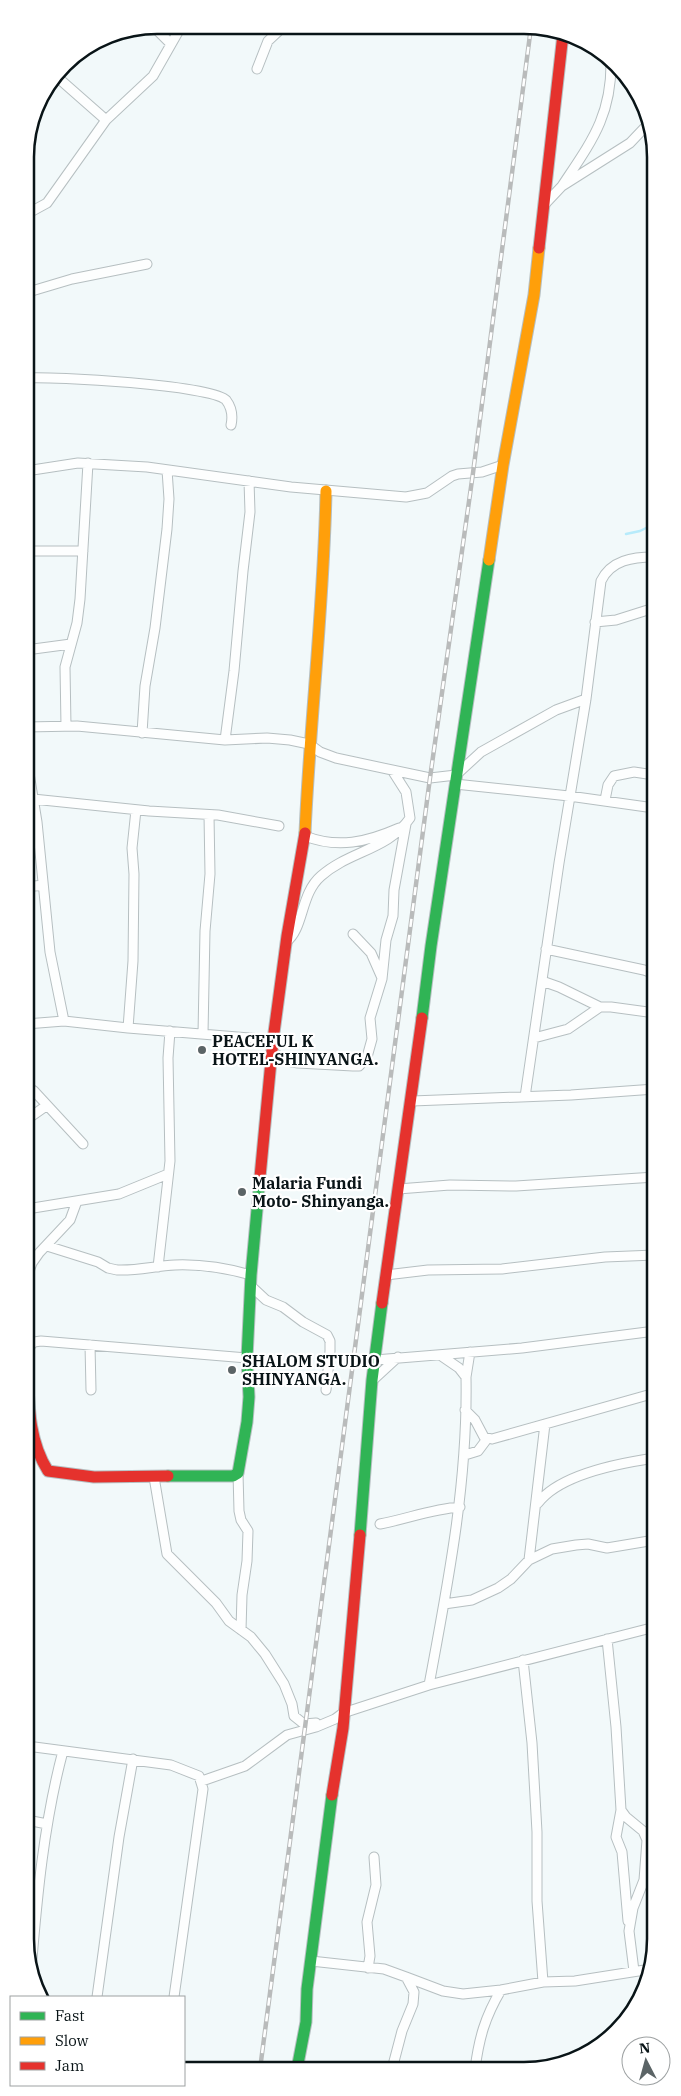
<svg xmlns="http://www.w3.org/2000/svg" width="681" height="2096" viewBox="0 0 681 2096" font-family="'IBM Plex Serif',serif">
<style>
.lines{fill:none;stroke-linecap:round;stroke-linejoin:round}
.stream{stroke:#b7ebfb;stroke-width:2.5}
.street-casing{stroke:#b6bfc1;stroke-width:11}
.fast-casing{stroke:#b6bfc1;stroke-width:13}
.slow-casing{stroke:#b6bfc1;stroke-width:13}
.jam-casing{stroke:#b6bfc1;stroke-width:13}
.street{stroke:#fdfefe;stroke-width:9}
.fast{stroke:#30b455;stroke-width:11}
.slow{stroke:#ff9f0a;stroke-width:11}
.jam{stroke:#e5322d;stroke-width:11}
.rail-casing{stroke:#b9bbbb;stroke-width:4.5}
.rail{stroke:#fff;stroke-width:2.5;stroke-dasharray:8;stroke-linecap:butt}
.poi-dot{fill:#5b6466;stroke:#fff;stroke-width:2}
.labels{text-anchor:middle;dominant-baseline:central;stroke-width:4.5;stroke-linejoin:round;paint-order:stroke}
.poi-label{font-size:16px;font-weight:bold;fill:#091417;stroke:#fff;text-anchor:start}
.rim{fill:none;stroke:#091417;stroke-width:2.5}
</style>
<rect width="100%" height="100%" fill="#f2f9fa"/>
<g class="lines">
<path class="stream" d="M626,534L640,531L654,524"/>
<defs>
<path id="street" d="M153,26L171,44
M257,69L268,41L284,26
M56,76L106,120
M562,186C591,142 612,116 611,60
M545,204L562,186L630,143L649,123
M25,215L47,203L106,120L153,76L182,25
M25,293L72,279L147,264
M26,378C52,376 212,385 226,400C232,408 233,416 231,425
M26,471L78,463L147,467L291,487L406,497L427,493L452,476L458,474L482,472L503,465
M26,551H83
M595,622L616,620L654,608
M26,650L71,644
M66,726L65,667L77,623L80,599L88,463
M26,727L77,726L225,740L267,738L290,740L309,744L320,752L336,758L430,778L456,775L481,752L556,710L586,699
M142,733L145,686L155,628L167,529L169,499L167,470
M225,740L234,671L243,571L250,512L249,481
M26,755L37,822L50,952L64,1021
M455,784L569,796L654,808
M33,799L149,811L218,815L279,826
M605,800L608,785L614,776L634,772L654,775
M305,836C338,849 367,842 399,828
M26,887L43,885
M353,934L371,953L382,978
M286,942C304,929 300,894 321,876C349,851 388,850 410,818L406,792L392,770
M546,949L644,970L655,974
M542,981L559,987L600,1007
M26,1024L64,1021L128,1028L273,1040
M128,1028L133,961L134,874L132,848L136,810
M203,1034L205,931L210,874L209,815
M534,1038L568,1029L600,1007H611L655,1013
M272,1052L287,1061L298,1063L353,1066H359L367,1057L372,1039L370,1018L382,979L386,940L393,916L394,890L406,824
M26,1086L34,1091L83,1144
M525,1097L559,863L586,699L601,581C611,560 633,557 654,557
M412,1101L571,1095L655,1089
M26,1120L46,1106
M398,1189L450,1185L516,1186L655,1177
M27,1209L119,1194L168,1174
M47,1246L98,1262L108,1268L117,1270C137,1271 155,1266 175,1265C201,1264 226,1268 251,1275
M158,1267L170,1161L168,1058L170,1031
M386,1275L428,1270L502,1269L605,1257L655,1255
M251,1286L266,1300L283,1307L303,1322L327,1335L330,1341V1351L326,1390
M27,1301L28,1274L32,1263L39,1253L70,1220L77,1201
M90,1345L91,1390
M27,1349L34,1342L41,1341L247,1358
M375,1360L522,1348L655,1331
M466,1377L470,1352
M373,1380L398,1357
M465,1410L475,1420L484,1437L492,1439L655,1393
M465,1455L478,1451L487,1439
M238,1473L239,1511L241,1520L248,1531L247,1561L242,1595L241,1630
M154,1477L167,1554L216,1603L229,1621L251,1637L265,1654L284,1684L292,1704L294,1716L304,1724L316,1723
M538,1503C560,1474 620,1463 655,1458
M380,1524C407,1519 432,1509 460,1507
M529,1560L545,1424
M444,1604L472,1600L498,1588L511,1579L529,1560L552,1549L576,1545L588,1544L607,1548L655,1540
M607,1639L616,1727L621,1810L626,1817L643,1831L647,1840L644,1880L633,1908L629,1931L634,1971
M523,1660L532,1743L537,1832V1901L543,1982
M429,1685C448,1583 468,1482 466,1377L459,1368L440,1355
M27,1746L171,1765L199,1776L203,1789L174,1997
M202,1781L245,1766L287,1735L316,1727L335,1719L343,1713L429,1685L655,1627
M621,1810L616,1837L622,1852L628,1921
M27,1820L47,1824
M645,1867L656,1869
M311,1961L384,1969L406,1977L414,1992L413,2004L402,2031L392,2069
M368,1968L370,1956L367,1922L376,1885L374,1857
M31,1971C37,1897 44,1822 63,1751
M406,1977L443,1991L463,1994L501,1990L543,1982L575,1981L651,1969
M97,1997L119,1837L133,1759
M475,2069C479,2038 485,2017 501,1990"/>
<path id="fast" d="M422,1018L431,946L489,560
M168,1476H233L238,1473L247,1422L249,1397L247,1358L251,1275L260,1177
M360,1535L372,1380L382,1303
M297,2069L306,2022L307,1989L332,1795"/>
<path id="slow" d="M489,560L503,465L534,295L539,248
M305,833C310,719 324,605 326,491"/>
<path id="jam" d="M539,248L563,34
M260,1177L273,1040L287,936L305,833
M382,1303L422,1018
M27,1362C29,1399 27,1438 48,1471L94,1477L168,1476
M332,1795L343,1728L360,1535"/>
</defs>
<use href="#street" class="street-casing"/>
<use href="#fast" class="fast-casing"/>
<use href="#slow" class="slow-casing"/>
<use href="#jam" class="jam-casing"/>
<use href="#street" class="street"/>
<use href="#fast" class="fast"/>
<use href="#slow" class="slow"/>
<use href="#jam" class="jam"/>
<defs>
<path id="rail" d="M260,2069L430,778L473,473L531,27"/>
</defs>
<use href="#rail" class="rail-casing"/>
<use href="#rail" class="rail"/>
</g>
<g class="poi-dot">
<circle cx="202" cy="1050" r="5"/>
<circle cx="242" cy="1192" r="5"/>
<circle cx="232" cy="1370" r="5"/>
</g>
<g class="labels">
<g class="poi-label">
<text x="212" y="1041">PEACEFUL K<tspan x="212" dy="18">HOTEL-SHINYANGA.</tspan></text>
<text x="252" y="1183">Malaria Fundi<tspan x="252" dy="18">Moto- Shinyanga.</tspan></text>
<text x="242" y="1361">SHALOM STUDIO<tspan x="242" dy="18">SHINYANGA.</tspan></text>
</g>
</g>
<path d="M0 0H681V2096H0ZM157 34H524A123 123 0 0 1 647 157V1939A123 123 0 0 1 524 2062H157A123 123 0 0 1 34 1939V157A123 123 0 0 1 157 34Z" fill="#fff" fill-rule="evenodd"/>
<path class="rim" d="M157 34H524A123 123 0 0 1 647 157V1939A123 123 0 0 1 524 2062H157A123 123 0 0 1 34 1939V157A123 123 0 0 1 157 34Z"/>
<rect x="10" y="1996" width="175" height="90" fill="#ffffff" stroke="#9da1a2"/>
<rect x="20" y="2012" width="25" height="8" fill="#30b455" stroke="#9da1a2"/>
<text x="55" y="2021" font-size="15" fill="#091417">Fast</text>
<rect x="20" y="2037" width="25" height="8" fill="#ff9f0a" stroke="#9da1a2"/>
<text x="55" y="2046" font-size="15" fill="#091417">Slow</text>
<rect x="20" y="2062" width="25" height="8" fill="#e5322d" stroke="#9da1a2"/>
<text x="55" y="2071" font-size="15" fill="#091417">Jam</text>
<g transform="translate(646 2061) rotate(354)"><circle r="24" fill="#ffffff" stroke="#9da1a2"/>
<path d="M0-4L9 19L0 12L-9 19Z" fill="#5b6466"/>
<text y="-8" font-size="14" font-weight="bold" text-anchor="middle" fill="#091417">N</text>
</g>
</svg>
